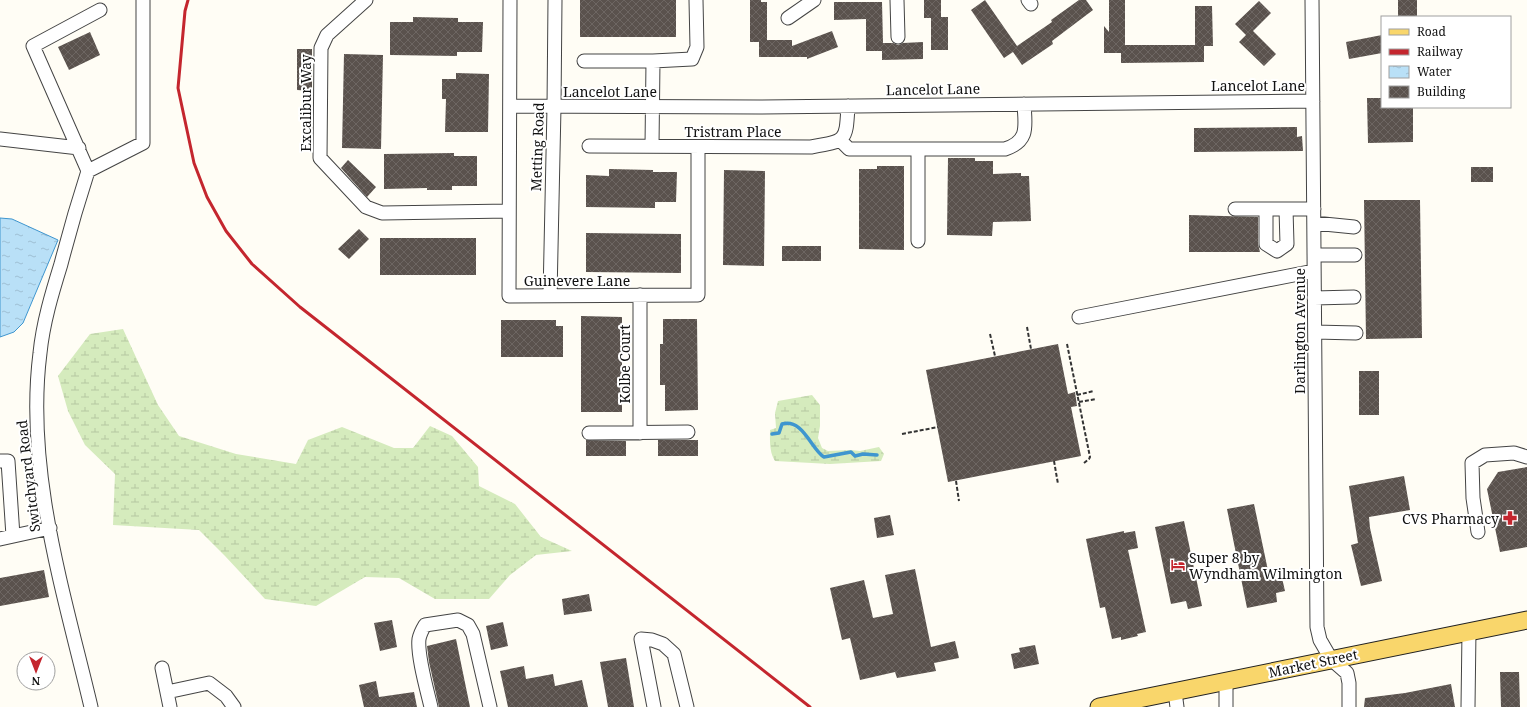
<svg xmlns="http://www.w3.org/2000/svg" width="1527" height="707" viewBox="0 0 1527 707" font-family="'Noto Serif',serif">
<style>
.wetland{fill:url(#wetland-marsh)}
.water{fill:url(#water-ripples);stroke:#3f96cf}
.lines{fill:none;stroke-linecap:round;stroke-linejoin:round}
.stream{stroke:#3f96cf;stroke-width:3.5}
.building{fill:url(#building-cross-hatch)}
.minor-casing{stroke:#444;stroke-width:15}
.major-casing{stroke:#222;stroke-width:19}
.path{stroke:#333;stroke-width:2;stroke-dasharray:4 2;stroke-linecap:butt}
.minor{stroke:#fff;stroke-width:13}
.major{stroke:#f9d66b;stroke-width:17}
.rail{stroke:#c4262e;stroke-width:3}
.labels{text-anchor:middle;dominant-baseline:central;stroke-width:4;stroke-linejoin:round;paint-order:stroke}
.street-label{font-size:14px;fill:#111;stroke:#fff}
.poi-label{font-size:14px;fill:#111;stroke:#fff;text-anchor:end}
</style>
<defs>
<pattern id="wetland-marsh" width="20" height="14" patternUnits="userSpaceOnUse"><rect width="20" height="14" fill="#d5ebbd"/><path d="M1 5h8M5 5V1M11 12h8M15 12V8" fill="none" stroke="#b6c8a1"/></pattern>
<pattern id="water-ripples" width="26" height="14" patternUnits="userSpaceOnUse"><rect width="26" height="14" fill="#b9e0f7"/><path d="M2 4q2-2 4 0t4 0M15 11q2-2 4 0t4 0" fill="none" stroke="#9ebfd3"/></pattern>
<pattern id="building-cross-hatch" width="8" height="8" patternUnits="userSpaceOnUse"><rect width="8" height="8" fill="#5a524d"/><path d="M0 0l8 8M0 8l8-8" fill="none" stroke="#6d6662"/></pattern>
</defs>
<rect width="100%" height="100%" fill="#fffdf5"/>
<path class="wetland" d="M123,329L158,405L179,436L236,454L296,464L308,440L342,427L394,448H413L430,426L452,436L478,467L479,486L515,504L541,537L572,551L536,555L510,575L489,599H435L399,578L365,577L316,606L265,599L225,556L199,530L113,525L115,474L85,445L68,411L58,376L90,334Z
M812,395L820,405V426L818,438L822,448L828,451L851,450L860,451L879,447L884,454L881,461L830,464L775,461C769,452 770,440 770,430L776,428L775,413L778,401Z"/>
<path class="water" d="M0,218L12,219L58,240L23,323L14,332L0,337Z"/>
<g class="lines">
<path class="stream" d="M772,434L779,433L782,424C803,418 811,449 824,457L851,452L855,456L863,454L877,455"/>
</g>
<path class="building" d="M580,0H676V37H580Z
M750,0H761V2H767V40H792V46L832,31L838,47L807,59V57H759V42H750Z
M924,0H941V17H948V50H931V18H924Z
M985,0L1017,46L1052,22L1051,20L1079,0H1086L1093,10L1052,41L1053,44L1022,65L1013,52L1004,58L971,10Z
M1109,0H1125V45H1195V6H1212L1213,46H1204V62L1121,63V53H1104V26L1109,32Z
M1398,0H1417V17H1398Z
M1259,1L1271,13L1253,31L1276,54L1264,66L1239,42L1246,35L1235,24Z
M834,2H882L883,43H893L898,45L903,43L923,42V59L882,60V51H866V19L834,20Z
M413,17L458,18V22H483L482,52H457V56L390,55V22H413Z
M90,32L100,55L69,70L58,47Z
M1382,35V53L1349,59L1346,42Z
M297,49H312V91L297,90Z
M344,54L383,55L381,149L342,148Z
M456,73L489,74L488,132H445L446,99H442V79H456Z
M1367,98H1382V107H1413V142L1368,143Z
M1297,127V137L1302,136L1303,151L1194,152V128Z
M454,153V156H477V186H452V190H427V188L384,189V154Z
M948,158H975V161H993V174L1021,173V176H1029L1031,221L993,222L992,236L947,235Z
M348,160L376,187L367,197L341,168Z
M877,166H904V250L859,249V169H877Z
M1471,167H1493V182H1471Z
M609,169L653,170V172H677L676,202H655V208L586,207V175L609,176Z
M724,170L765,171L764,266L723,265Z
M1364,200H1420L1422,338L1366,339Z
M1189,215L1258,217V244L1260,252H1189Z
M359,229L369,239L349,259L338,249Z
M586,233L681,234V273L586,272Z
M380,238H476V275H380Z
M782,246H821V261H782Z
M581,316L622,317V412H581Z
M663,319H697L698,410L665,411V385H660V344H663Z
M501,320H556V326H563V357H501Z
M1058,344L1068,394L1075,392L1077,406L1071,407L1081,456L948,482L926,370Z
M1359,371H1379V415H1359Z
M586,440L626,441V456H586Z
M658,440H698V456H658Z
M1527,467V547L1500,552L1487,489L1498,472Z
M1404,476L1410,510L1369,517L1370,528L1382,581L1361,586L1351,545L1358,543L1349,486Z
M1254,504L1270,580L1282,578L1285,591L1276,593L1277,602L1247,608L1227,509Z
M890,515L894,535L877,538L874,518Z
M1184,521L1202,606L1188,609L1186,601L1171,604L1155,527Z
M1124,531V533L1135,531L1138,548L1128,550L1146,632L1137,634L1138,636L1121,640V637L1112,639L1105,607L1100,608L1086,539Z
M915,569L931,647L955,641L959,658L934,663L936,671L897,678L895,672L860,680L850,638L842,640L830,588L864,580L873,618L893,614L885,575Z
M44,570L49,597L0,606V578Z
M589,594L592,611L564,615L562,599Z
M392,620L397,647L380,651L374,623Z
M503,622L508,646L491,650L486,626Z
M456,639L470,707H439L429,662L427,646Z
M1035,645L1039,664L1014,669L1011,654L1020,652L1019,648Z
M626,658L634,707H608L600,662Z
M524,666L526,679L553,674L555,686L582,680L588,707H508L500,671Z
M1500,672H1519L1520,707H1501Z
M376,681L379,697L414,692L417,707H364L359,685Z
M1451,684L1455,707H1364L1365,698L1405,693Z"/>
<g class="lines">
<defs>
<path id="minor" d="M366,0L327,35L321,48L320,158L366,207L382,213L509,211
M510,0L509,296L698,295V147
M897,0L898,37
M1028,0L1031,4
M1312,0L1317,627L1320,640L1331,659L1347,673L1349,683V707
M788,18L814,0
M584,61H653L692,59L697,47L696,0
M510,106L760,107L1313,101
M0,139L79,148
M840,140L849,149H1005C1030,141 1025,125 1024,104
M589,146L811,147C847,141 846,141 848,106
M652,146L653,61
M88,171C78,202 69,233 61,264C52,293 43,323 40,353C25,471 64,593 91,707
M88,171L33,46L100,10
M88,171L143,143V0
M1235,209H1314
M1266,209V244L1277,251L1287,244L1286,209
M1314,223L1354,227
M918,241V149
M1314,255H1355
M640,295V433
M550,296L554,107L555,0
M1314,298L1354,297
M1079,317L1314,271
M1315,332L1356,333
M589,433L688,432
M0,461H8L13,536
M1478,532L1473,498L1472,463L1485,455L1514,453L1527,457
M0,539L50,528
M162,668L170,707
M1226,681V707
M167,692L209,683L226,696L234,707
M1175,692L1177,707
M431,707C427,690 417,655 419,639C420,634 422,630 425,625L458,620L468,625L473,634L490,707
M654,707L641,639L652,640L663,644L674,654L687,707
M1468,707L1469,631"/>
<path id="major" d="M1099,707L1527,620"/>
</defs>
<use href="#minor" class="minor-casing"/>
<use href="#major" class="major-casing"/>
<path class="path" d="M1027,327L1031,349
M990,334L995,356
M1067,344L1090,457L1089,459L1084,463
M1077,395L1094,391
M1079,402L1096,399
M902,434L938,427
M1054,461L1058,484
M956,481L959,501"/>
<use href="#minor" class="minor"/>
<use href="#major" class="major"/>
<path class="rail" d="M188,0L185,11L178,88L194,163L207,197L226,231L252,264L300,307L810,707"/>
</g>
<defs>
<symbol id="pharmacy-bare" viewBox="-9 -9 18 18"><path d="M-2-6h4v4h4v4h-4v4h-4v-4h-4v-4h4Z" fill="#c4262e" stroke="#fff" stroke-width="2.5" paint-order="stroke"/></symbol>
<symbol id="hotel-bare" viewBox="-9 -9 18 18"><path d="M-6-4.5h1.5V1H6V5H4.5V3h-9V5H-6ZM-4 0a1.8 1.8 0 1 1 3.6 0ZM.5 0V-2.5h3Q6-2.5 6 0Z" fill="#c4262e" stroke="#fff" stroke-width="2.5" paint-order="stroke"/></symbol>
</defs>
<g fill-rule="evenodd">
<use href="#pharmacy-bare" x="1500" y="508" width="20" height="20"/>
<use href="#hotel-bare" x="1168" y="555" width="20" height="20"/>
</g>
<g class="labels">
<g class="street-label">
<text x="1258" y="85">Lancelot Lane</text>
<text transform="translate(933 89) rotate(-1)">Lancelot Lane</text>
<text x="610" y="91">Lancelot Lane</text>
<text transform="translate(305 103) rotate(-90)">Excalibur Way</text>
<text x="733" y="131">Tristram Place</text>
<text transform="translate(537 147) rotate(-88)">Metting Road</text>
<text x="577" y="280">Guinevere Lane</text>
<text transform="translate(1299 331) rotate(-90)">Darlington Avenue</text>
<text transform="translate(624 364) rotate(-90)">Kolbe Court</text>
<text transform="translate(28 476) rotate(-97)">Switchyard Road</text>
<text transform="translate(1313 663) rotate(-12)">Market Street</text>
</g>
<g class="poi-label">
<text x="1499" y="518">CVS Pharmacy</text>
<text x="1189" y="557" text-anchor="start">Super 8 by<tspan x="1189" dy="16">Wyndham Wilmington</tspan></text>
</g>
</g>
<rect x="1381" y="16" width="130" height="92" fill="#ffffff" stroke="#a0a0a0"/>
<rect x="1389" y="29" width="20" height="6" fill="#f9d66b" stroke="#a0a0a0"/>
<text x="1417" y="36" font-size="12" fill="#111111">Road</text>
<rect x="1389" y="49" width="20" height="6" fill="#c4262e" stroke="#a0a0a0"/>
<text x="1417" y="56" font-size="12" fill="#111111">Railway</text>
<rect x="1389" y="66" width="20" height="12" fill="url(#water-ripples)" stroke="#a0a0a0"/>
<text x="1417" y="76" font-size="12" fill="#111111">Water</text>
<rect x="1389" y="86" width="20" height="12" fill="url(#building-cross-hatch)" stroke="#a0a0a0"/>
<text x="1417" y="96" font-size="12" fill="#111111">Building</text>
<g transform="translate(36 671) rotate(180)"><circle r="19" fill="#ffffff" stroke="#a0a0a0"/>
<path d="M0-3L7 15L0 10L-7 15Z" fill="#c4262e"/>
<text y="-6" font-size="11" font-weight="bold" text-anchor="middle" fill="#111111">N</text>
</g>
</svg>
